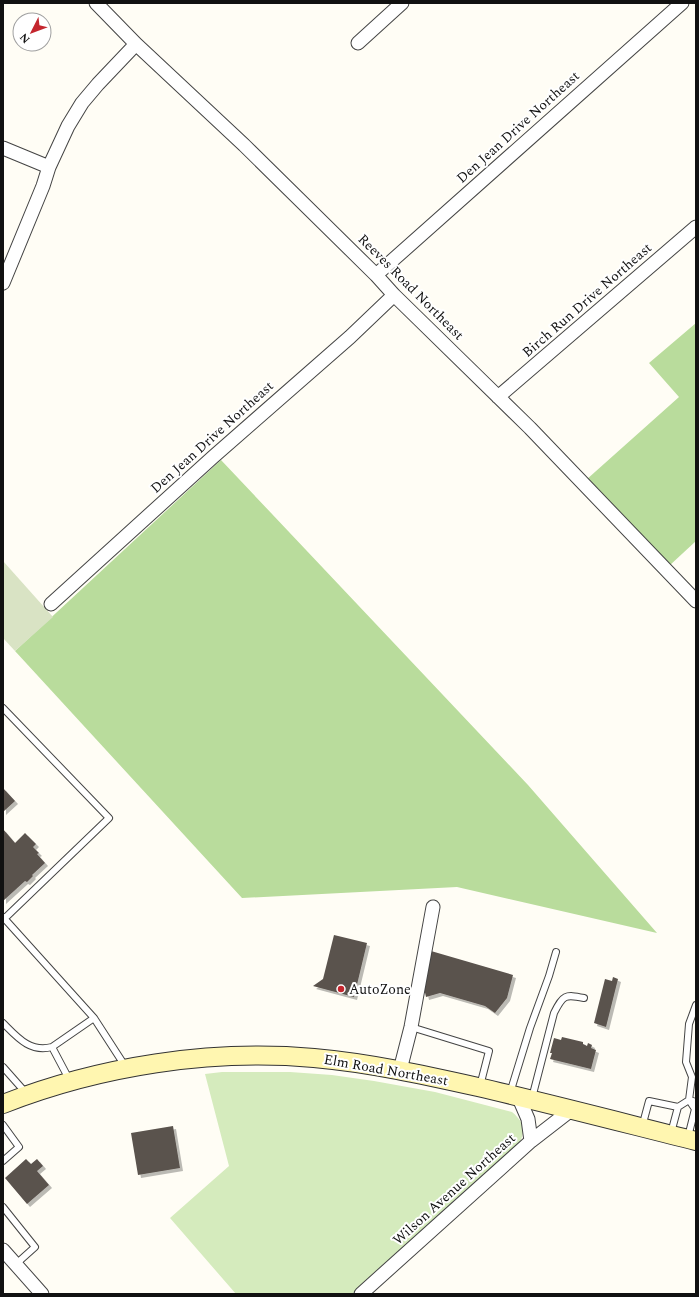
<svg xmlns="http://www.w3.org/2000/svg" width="699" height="1297" viewBox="0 0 699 1297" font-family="Spectral,serif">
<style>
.green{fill:#d5ebbd}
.forest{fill:#b9dc9c}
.cemetery{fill:#d9e3c4}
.building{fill:#5a524d;filter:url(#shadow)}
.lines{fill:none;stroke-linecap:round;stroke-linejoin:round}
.service-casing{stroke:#444;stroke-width:8}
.minor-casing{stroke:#444;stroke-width:15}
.secondary-casing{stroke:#333;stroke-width:20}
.service{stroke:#fff;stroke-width:6}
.minor{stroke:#fff;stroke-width:13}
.secondary{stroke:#fff6b0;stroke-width:18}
.poi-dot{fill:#c4262e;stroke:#fff;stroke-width:1.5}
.labels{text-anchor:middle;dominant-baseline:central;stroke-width:4;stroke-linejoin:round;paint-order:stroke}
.street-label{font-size:14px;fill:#111;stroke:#fff}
.poi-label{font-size:14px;fill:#111;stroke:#fff;text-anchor:start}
</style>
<defs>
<filter id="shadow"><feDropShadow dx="3" dy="3" stdDeviation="0" flood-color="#0004"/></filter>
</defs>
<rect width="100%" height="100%" fill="#fffdf5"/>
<path class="green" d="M222,1072H290L332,1075L374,1081L435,1092L512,1112C525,1123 526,1131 518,1146L352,1294H236L170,1218L229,1166L205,1074Z"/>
<path class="forest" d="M696,323V541L669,566L586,480L679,397L649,363Z
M221,460L528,785L657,933L457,887L242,898L15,651Z"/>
<path class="cemetery" d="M3,561L53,617L15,651L3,638Z"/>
<path class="building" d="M3,788L15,801L3,812Z
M3,829L15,843L25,833L36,844L33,847L39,853L37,854L45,863L32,875L33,876L27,882L25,881L3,901Z
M334,935L367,943L354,997L313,986L323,979Z
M431,951L513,975L507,998L495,1013L485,1006L440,993L426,997L422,979Z
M613,977L618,979L606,1027L594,1023L605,979L612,981Z
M562,1037L583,1042V1044L587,1046L588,1043L592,1045L591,1048L596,1050L591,1069L550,1059L552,1053H550L554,1038L561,1040Z
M173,1126L180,1168L138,1175L131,1133Z
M26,1159L31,1164L37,1159L43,1166L37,1171L49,1185L27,1204L5,1178Z"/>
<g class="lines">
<defs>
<path id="service" d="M3,708L109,818L4,919
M3,917L94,1018L125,1066
M3,1023C17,1037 30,1053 52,1047L94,1018
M411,1027L489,1051L480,1086
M52,1047L70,1081
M3,1067L26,1093
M510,1093L530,1028L549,976L556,952
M532,1098L554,1013C563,995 565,994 584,998
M3,1125L19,1147L3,1161
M642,1127L649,1101L678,1107L689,1100L696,1102
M671,1133L678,1107
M688,1137L695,1109L689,1100L692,1077L686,1062L689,1024L696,1005
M3,1207L35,1247L16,1264"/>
<path id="minor" d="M96,3L136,44L244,145L376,275L394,295L530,428L696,601
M358,43L402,3
M3,148L49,167
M376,275L682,3
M3,283L43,186L49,167L68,126L82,103L98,84L136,44
M498,397L696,227
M51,604L213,457L350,337L394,295
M400,1070L411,1027L433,907
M518,1096L528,1119L531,1141
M3,1250L42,1294
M361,1294L531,1141L571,1110"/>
<path id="secondary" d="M3,1104C100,1066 210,1049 314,1058C370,1063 424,1075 478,1087C551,1104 624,1123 696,1141"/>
</defs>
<use href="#service" class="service-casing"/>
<use href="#minor" class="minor-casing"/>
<use href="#secondary" class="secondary-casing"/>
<use href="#service" class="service"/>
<use href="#minor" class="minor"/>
<use href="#secondary" class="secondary"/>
</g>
<circle class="poi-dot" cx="341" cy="989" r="4"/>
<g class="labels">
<g class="street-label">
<text transform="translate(518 127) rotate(-42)">Den Jean Drive Northeast</text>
<text transform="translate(411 287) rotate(45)">Reeves Road Northeast</text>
<text transform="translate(587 300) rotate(-41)">Birch Run Drive Northeast</text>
<text transform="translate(212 437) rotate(-42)">Den Jean Drive Northeast</text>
<text transform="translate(386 1070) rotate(10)">Elm Road Northeast</text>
<text transform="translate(454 1189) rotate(-42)">Wilson Avenue Northeast</text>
</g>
<g class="poi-label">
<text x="349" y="989">AutoZone</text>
</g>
</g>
<rect width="699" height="1297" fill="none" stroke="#111111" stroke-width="8"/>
<g transform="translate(32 32) rotate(228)"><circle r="19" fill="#ffffff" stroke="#a0a0a0"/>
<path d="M0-3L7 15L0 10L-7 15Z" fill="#c4262e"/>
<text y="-6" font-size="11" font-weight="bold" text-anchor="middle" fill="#111111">N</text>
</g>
</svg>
